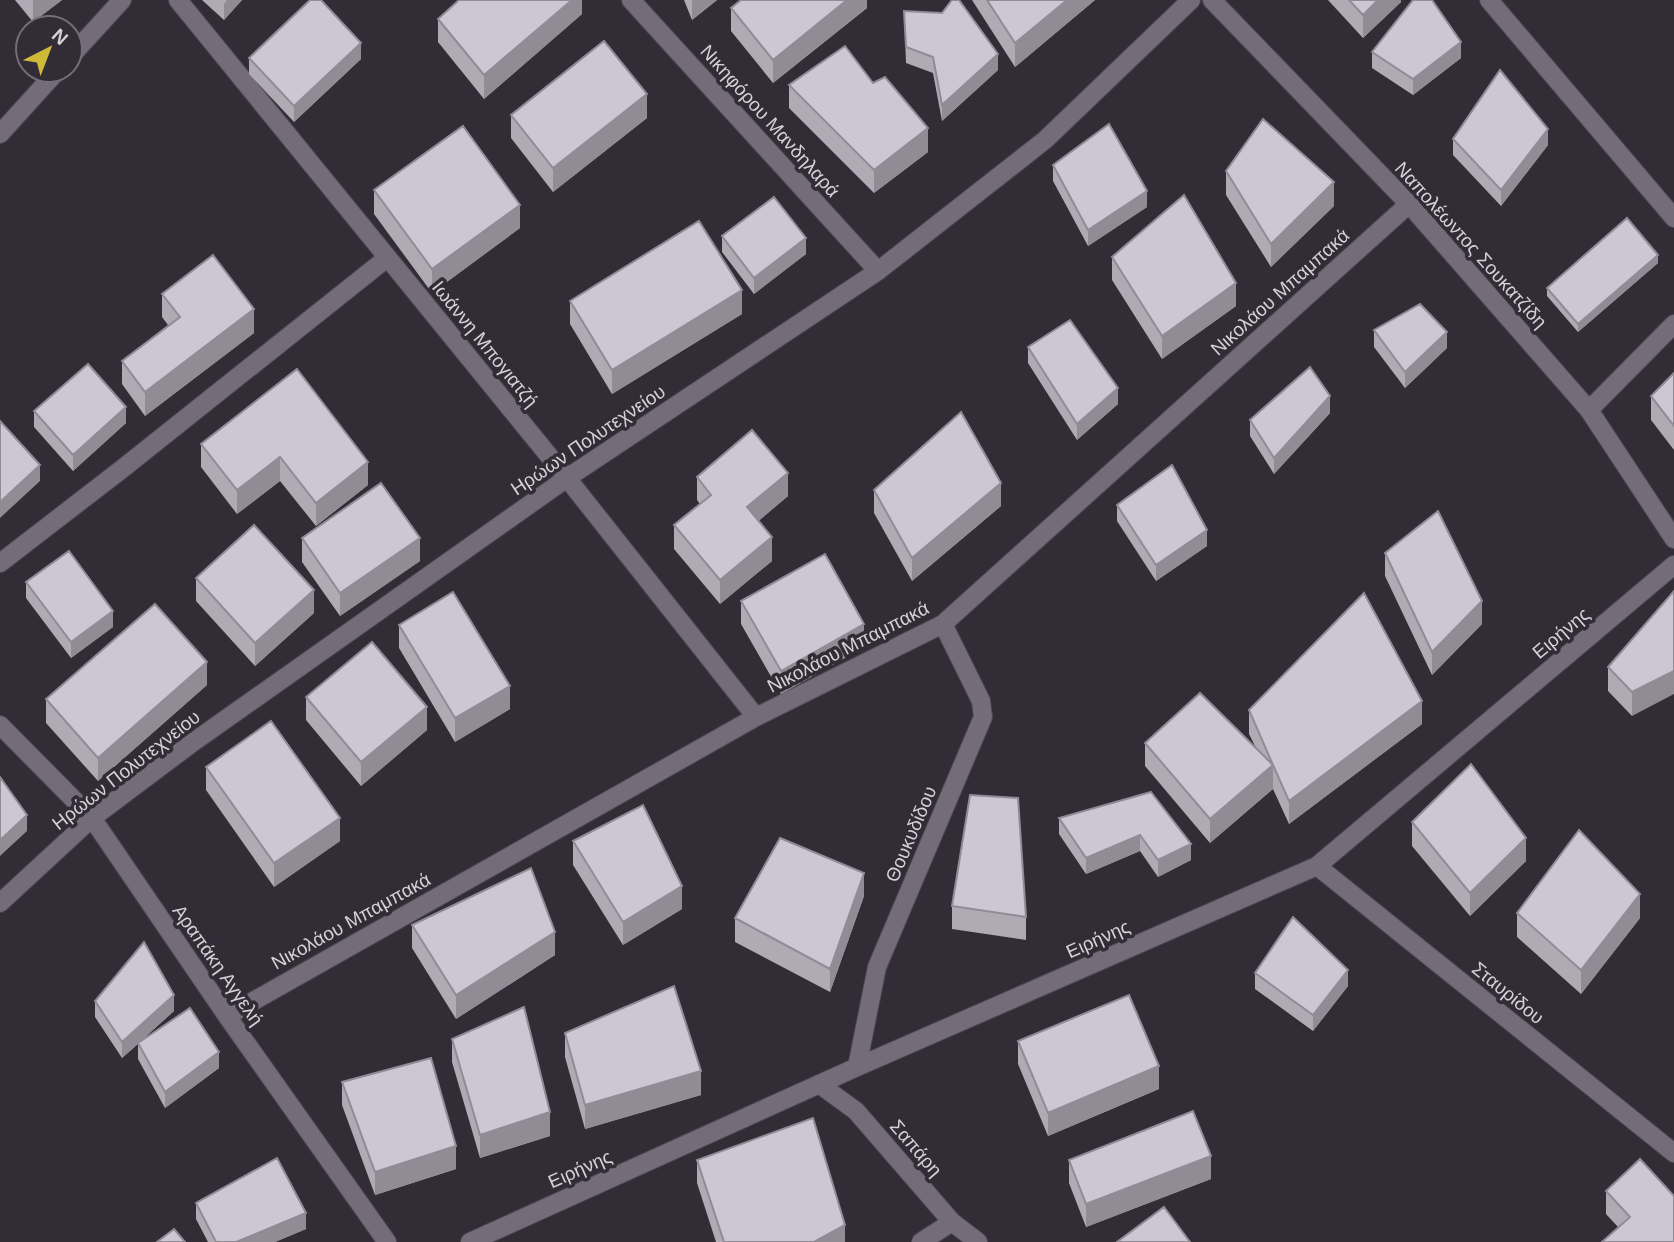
<svg xmlns="http://www.w3.org/2000/svg" width="1674" height="1242" viewBox="0 0 1674 1242" font-family="Arial,sans-serif">
<style>
.lines{fill:none;stroke-linecap:round;stroke-linejoin:round}
.street-casing{stroke:#4e4951;stroke-width:20}
.street{stroke:#746d79;stroke-width:18}
.wall{fill:#b0aab5}
.shaded-wall{fill:#908b94}
.building{fill:#cdc6d3;stroke:#908b94;stroke-width:2}
.labels{text-anchor:middle;dominant-baseline:central;stroke-width:7;stroke-linejoin:round;paint-order:stroke}
.street-label{font-size:19px;fill:#d5d1d8;stroke:#312c36}
</style>
<rect width="100%" height="100%" fill="#312c36"/>
<g class="lines">
<defs>
<path id="street" d="M178,0L567,478L756,717
M631,0L878,271
M1212,0L1409,204L1589,410L1674,539
M1489,0L1674,218
M70,57L122,0
M0,134L58,70
M1589,410L1674,324
M0,563L122,469L387,258
M0,725L92,818L227,1016L387,1242
M1317,866L1674,1153
M0,903L92,818L192,743L567,478L878,271L1045,140L1191,0
M227,1016L756,717L943,624L1409,204
M857,1067L877,967L983,717L981,701L943,624
M819,1084L856,1111L952,1222L978,1242
M470,1242L857,1067L1317,866L1674,565
M921,1242L952,1222"/>
</defs>
<use href="#street" class="street-casing"/>
<use href="#street" class="street"/>
</g>
<path class="wall" d="M15,0H62L33,22Z
M202,0H242L224,20Z
M582,0V14L484,99L438,42V19Z
M684,0H717L692,20Z
M867,0V8L773,83L731,31V8Z
M972,0H1095L1015,67Z
M1328,0H1401V2L1363,38Z
M904,11L998,70L942,121L933,73L906,63Z
M1372,52L1461,58L1413,95L1372,68Z
M249,58L361,59L294,122L249,74Z
M789,85L928,152L874,193L789,108Z
M511,115L647,118L553,192L511,138Z
M1453,139L1548,145L1501,206L1453,155Z
M1053,165L1147,207L1088,246L1053,181Z
M1226,171L1334,206L1271,267L1226,195Z
M374,190L520,228L432,293L374,214Z
M722,236L806,254L754,294L722,252Z
M1112,257L1236,306L1162,359L1112,280Z
M1658,263L1578,332L1547,296V288Z
M162,294L254,333L145,416L122,384V361L168,325L162,317Z
M570,301L742,314L612,394L570,324Z
M1374,330L1447,348L1405,388L1374,347Z
M1028,347L1118,404L1077,440L1028,363Z
M297,369L368,485L316,526L280,481L237,514L201,467V444Z
M1674,373V450L1651,420V396Z
M34,411L126,423L73,471L34,427Z
M1330,413L1274,474L1250,436V420Z
M697,477L788,496L758,521L772,561L720,604L674,549V525L700,504L697,500Z
M874,490L1001,506L912,581L874,513Z
M1117,505L1207,546L1156,581L1117,521Z
M302,538L420,561L340,616L302,562Z
M1385,553L1482,624L1432,675L1385,576Z
M196,578L314,613L255,666L196,601Z
M26,582L113,627L71,658L26,598Z
M1674,591L1632,716L1608,691V667Z
M741,601L864,647L781,694L741,624Z
M399,625L510,709L455,742L399,648Z
M207,685L98,781L46,723V699Z
M306,697L427,730L361,786L306,720Z
M1249,710L1422,724L1289,824L1273,789L1210,843L1145,766V743L1256,748L1249,734Z
M206,767L340,841L274,887L206,790Z
M1151,792L1191,860L1158,877L1140,851L1086,874L1059,834V818Z
M1412,822L1526,861L1470,916L1412,846Z
M573,841L682,909L623,945L573,865Z
M864,896L830,992L735,942V918Z
M952,906L1026,917V940L952,929Z
M1517,913L1640,918L1581,994L1517,937Z
M412,925L555,955L456,1019L412,948Z
M1255,973L1348,986L1313,1031L1255,989Z
M95,1001L174,1011L143,1039L219,1068L165,1108L138,1059V1044L122,1058L95,1017Z
M565,1033L701,1095L585,1129L565,1057Z
M452,1039L550,1136L480,1158L452,1062Z
M1018,1041L1159,1089L1048,1136L1018,1064Z
M342,1082L456,1169L375,1195L342,1105Z
M697,1160L845,1242H716L697,1183Z
M1069,1160L1211,1179L1086,1227L1069,1183Z
M1606,1191L1674,1196L1618,1227L1606,1214Z
M196,1203L306,1229L275,1242H208L196,1219Z"/>
<path class="shaded-wall" d="M33,0H62L33,22Z
M227,0H242L224,20V4Z
M572,0H582V14L484,99V75Z
M692,0H717L692,20Z
M847,0H867V8L773,83V60Z
M1067,0H1095L1015,67V43Z
M1378,0H1401V2L1363,38V15Z
M1461,42V58L1413,95V79Z
M361,43V59L294,122V106Z
M998,54V70L942,121V105Z
M647,94V118L553,192V168Z
M928,128V152L874,193V170Z
M1548,129V145L1501,206V190Z
M1334,182V206L1271,267V244Z
M1147,191V207L1088,246V230Z
M520,205V228L432,293V269Z
M806,238V254L754,294V278Z
M1658,255V263L1578,332V324Z
M1236,283V306L1162,359V336Z
M742,290V314L612,394V370Z
M254,309V333L145,416V392Z
M1447,332V348L1405,388V372Z
M1118,388V404L1077,440V424Z
M1330,396V413L1274,474V458Z
M126,407V423L73,471V455Z
M280,457V481L237,514V490Z
M368,462V485L316,526V503Z
M40,465V481L0,518V502Z
M788,473V496L747,531V507Z
M1001,483V506L912,581V558Z
M1207,530V546L1156,581V565Z
M772,537V561L720,604V580Z
M420,538V561L340,616V593Z
M314,590V613L255,666V643Z
M1482,601V624L1432,675V652Z
M113,611V627L71,658V642Z
M864,624V647L781,694V671Z
M207,662V685L98,781V758Z
M1674,671V694L1632,716V692Z
M510,686V709L455,742V718Z
M1422,701V724L1289,824V801Z
M427,707V730L361,786V762Z
M1273,765V789L1210,843V819Z
M27,815V831L0,856V840Z
M340,818V841L274,887V863Z
M1140,835V851L1086,874V858Z
M1526,838V861L1470,916V893Z
M1191,844V860L1158,877V860Z
M864,873V896L830,992V969Z
M682,886V909L623,945V922Z
M1640,894V918L1581,994V970Z
M555,932V955L456,1019V995Z
M1348,970V986L1313,1031V1015Z
M174,995V1011L122,1058V1042Z
M219,1052V1068L165,1108V1092Z
M1159,1066V1089L1048,1136V1113Z
M701,1071V1095L585,1129V1105Z
M550,1112V1136L480,1158V1135Z
M456,1146V1169L375,1195V1172Z
M1211,1156V1179L1086,1227V1204Z
M306,1213V1229L275,1242H236Z
M845,1225V1242H814Z"/>
<path class="building" d="M310,0H321L361,43L294,106L249,58Z
M459,0H572L484,75L438,19Z
M741,0H847L773,60L731,8Z
M952,0H959L998,54L942,105L933,57L906,47L904,11L942,13Z
M987,0H1067L1015,43Z
M1349,0H1378L1363,15Z
M1413,0H1432L1461,42L1413,79L1372,52Z
M604,41L647,94L553,168L511,115Z
M845,46L873,83L885,77L928,128L874,170L789,85Z
M1500,70L1548,129L1501,190L1453,139Z
M1263,119L1334,182L1271,244L1226,171Z
M1109,124L1147,191L1088,230L1053,165Z
M463,126L520,205L432,269L374,190Z
M1184,195L1236,283L1162,336L1112,257Z
M774,197L806,238L754,278L722,236Z
M1627,218L1658,255L1578,324L1547,288Z
M699,221L742,290L612,370L570,301Z
M213,255L254,309L145,392L122,361L180,317L162,294Z
M1420,304L1447,332L1405,372L1374,330Z
M1070,320L1118,388L1077,424L1028,347Z
M88,364L126,407L73,455L34,411Z
M1310,367L1330,396L1274,458L1250,420Z
M297,369L368,462L316,503L280,457L237,490L201,444Z
M1674,373V426L1651,396Z
M961,412L1001,483L912,558L874,490Z
M0,421L40,465L0,502Z
M752,430L788,473L747,507L772,537L720,580L674,525L711,495L697,477Z
M1172,465L1207,530L1156,565L1117,505Z
M381,483L420,538L340,593L302,538Z
M1438,511L1482,601L1432,652L1385,553Z
M254,525L314,590L255,643L196,578Z
M69,551L113,611L71,642L26,582Z
M825,554L864,624L781,671L741,601Z
M1674,591V671L1632,692L1608,667Z
M453,592L510,686L455,718L399,625Z
M1364,593L1422,701L1289,801L1273,765L1210,819L1145,743L1200,693L1273,765L1249,710Z
M155,604L207,662L98,758L46,699Z
M372,642L427,707L361,762L306,697Z
M271,721L340,818L274,863L206,767Z
M1471,764L1526,838L1470,893L1412,822Z
M0,777L27,815L0,840Z
M1151,792L1191,844L1158,860L1140,835L1086,858L1059,818Z
M970,795L1018,798L1026,917L952,906Z
M643,805L682,886L623,922L573,841Z
M1579,830L1640,894L1581,970L1517,913Z
M780,838L864,873L830,969L735,918Z
M531,868L555,932L456,995L412,925Z
M1293,917L1348,970L1313,1015L1255,973Z
M144,942L174,995L122,1042L95,1001Z
M674,986L701,1071L585,1105L565,1033Z
M1129,995L1159,1066L1048,1113L1018,1041Z
M524,1007L550,1112L480,1135L452,1039Z
M190,1008L219,1052L165,1092L138,1043Z
M431,1058L456,1146L375,1172L342,1082Z
M1193,1111L1211,1156L1086,1204L1069,1160Z
M813,1118L845,1225L814,1242H724L697,1160Z
M277,1158L306,1213L236,1242H216L196,1203Z
M1640,1159L1674,1196V1242H1602L1630,1217L1606,1191Z
M1164,1207L1190,1242H1117Z
M174,1229L185,1242H157Z"/>
<g class="labels">
<g class="street-label">
<text transform="translate(770 121) rotate(48)">Νικηφόρου Μανδηλαρά</text>
<text transform="translate(1471 245) rotate(48)">Ναπολέωντος Σουκατζίδη</text>
<text transform="translate(1280 292) rotate(-42)">Νικολάου Μπαμπακά</text>
<text transform="translate(485 344) rotate(51)">Ιωάννη Μπογιατζή</text>
<text transform="translate(588 440) rotate(-34)">Ηρώων Πολυτεχνείου</text>
<text transform="translate(1561 633) rotate(-40)">Ειρήνης</text>
<text transform="translate(848 647) rotate(-27)">Νικολάου Μπαμπακά</text>
<text transform="translate(126 770) rotate(-38)">Ηρώων Πολυτεχνείου</text>
<text transform="translate(911 834) rotate(-67)">Θουκυδίδου</text>
<text transform="translate(351 921) rotate(-29)">Νικολάου Μπαμπακά</text>
<text transform="translate(1098 939) rotate(-24)">Ειρήνης</text>
<text transform="translate(218 965) rotate(55)">Αραπάκη Αγγελή</text>
<text transform="translate(1508 993) rotate(39)">Σταυρίδου</text>
<text transform="translate(916 1148) rotate(49)">Σαπάρη</text>
<text transform="translate(580 1169) rotate(-24)">Ειρήνης</text>
</g>
</g>
<g transform="translate(49 49) rotate(42)"><circle r="33" fill="#312c36" stroke="#736e77" stroke-width="2"/>
<path d="M0-5L12 26L0 18L-12 26Z" fill="#ceb938"/>
<text y="-10" font-size="19" font-weight="bold" text-anchor="middle" fill="#d5d1d8">N</text>
</g>
</svg>
